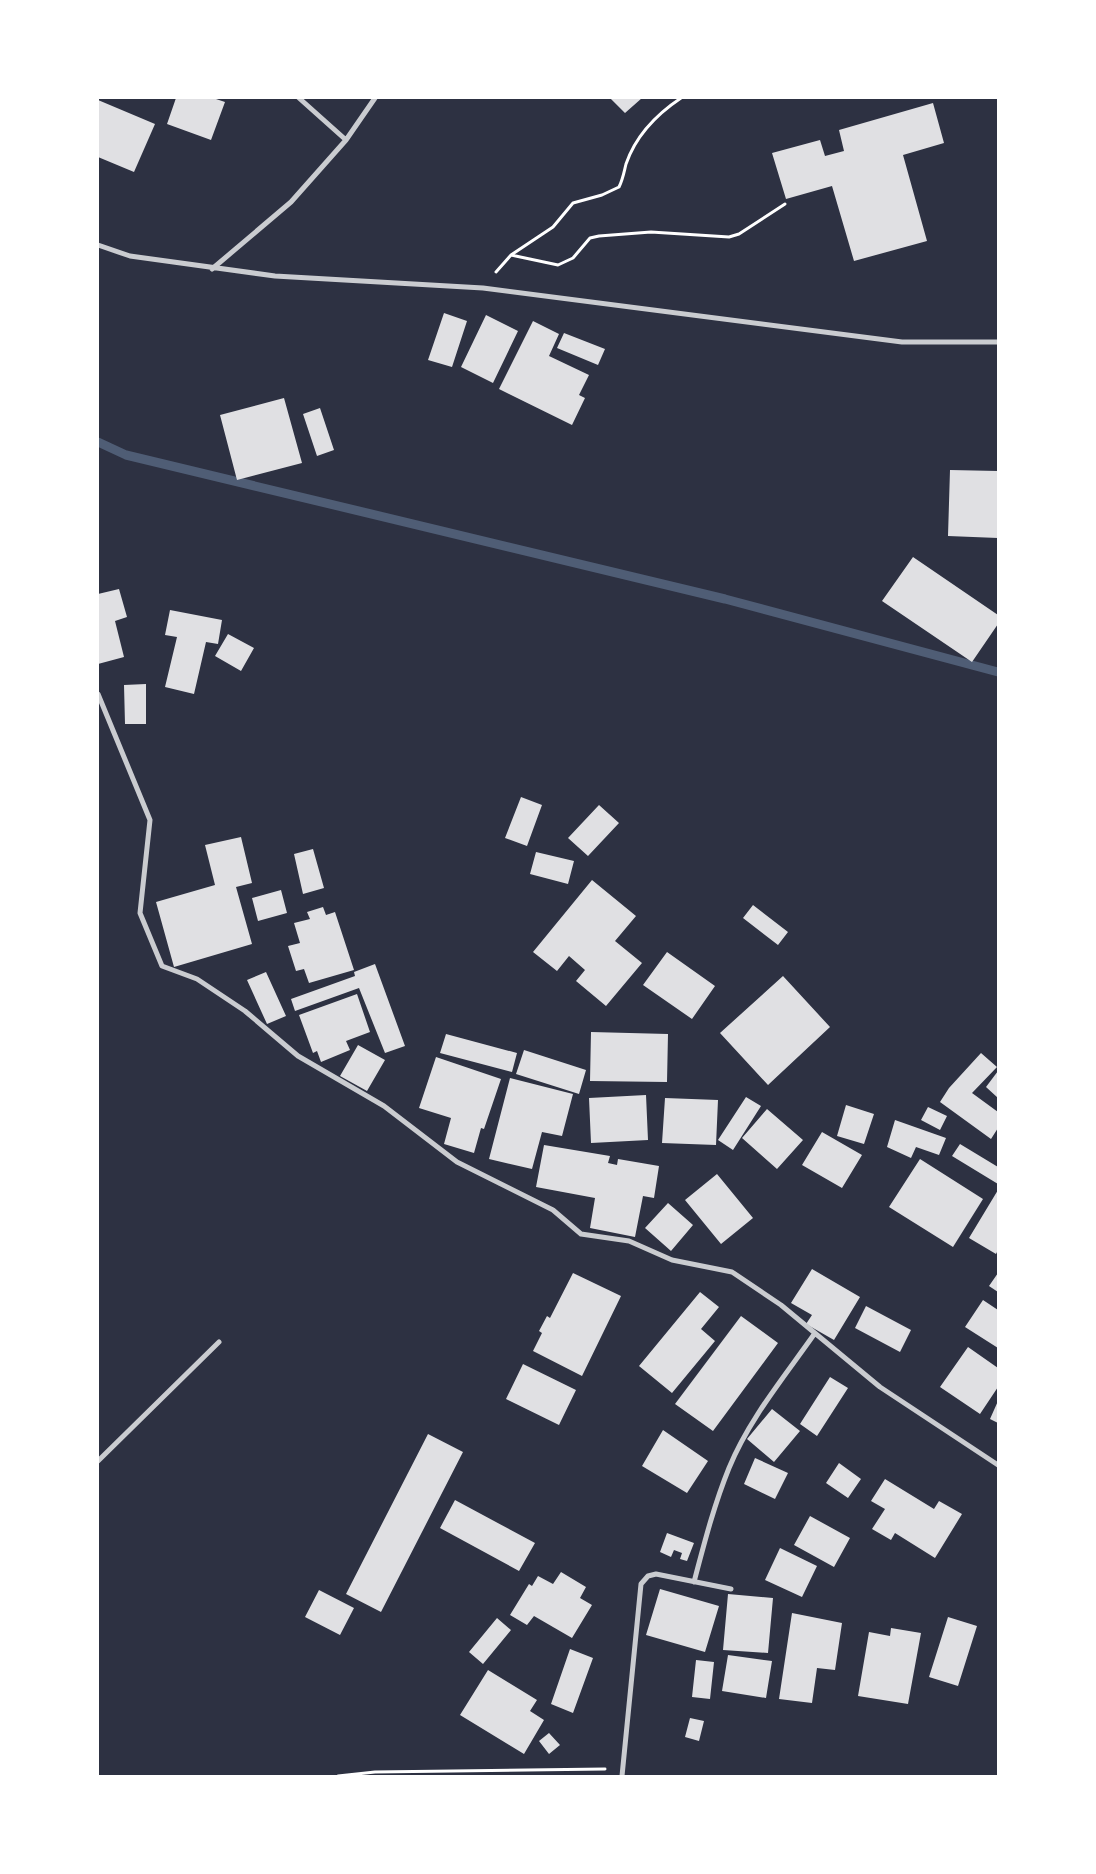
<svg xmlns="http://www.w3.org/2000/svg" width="1096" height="1874" viewBox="0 0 1096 1874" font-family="'Roboto Serif',serif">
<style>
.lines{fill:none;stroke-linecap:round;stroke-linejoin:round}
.stream{stroke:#4f5d75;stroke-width:9}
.building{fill:#e0e0e3}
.path{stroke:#fff;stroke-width:3}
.minor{stroke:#caccd0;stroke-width:5}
</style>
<rect width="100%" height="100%" fill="#2d3142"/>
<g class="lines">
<path class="stream" d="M98,442L126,455L725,599L998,672"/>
</g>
<path class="building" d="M176,98H213L225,102L211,140L167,124Z
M610,98H642L625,113Z
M98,100L155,124L134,172L98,157Z
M933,103L944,143L903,155L927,241L854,261L832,186L786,199L772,153L820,140L825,156L844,151L839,130Z
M444,313L467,321L452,367L428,360Z
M486,315L518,331L493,383L461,367Z
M533,321L559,334L549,356L589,375L579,395L585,398L572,425L499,389Z
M564,333L605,349L598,365L557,348Z
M284,398L302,463L237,480L220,415Z
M320,408L334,450L317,456L303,414Z
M950,470L998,471V538L948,536Z
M913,557L998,615V624L972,662L882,601Z
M119,589L127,617L115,621L124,657L98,664V594Z
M170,610L222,620L218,644L206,642L194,694L165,687L177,637L165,635Z
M228,634L254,648L241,671L215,656Z
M146,684V724H125L124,685Z
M521,797L542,805L527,846L505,838Z
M599,805L619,823L588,856L568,838Z
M241,837L252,883L236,887L252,944L174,967L156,902L215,885L205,845Z
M313,849L324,888L303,894L294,854Z
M536,852L574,861L568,884L530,874Z
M592,880L636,916L615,941L642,963L606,1006L576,981L585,970L569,956L557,971L533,952Z
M281,890L287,913L258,921L252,898Z
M753,905L788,932L778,945L743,918Z
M323,907L326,915L335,912L354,970L309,983L304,969L296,971L288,946L300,943L294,923L310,919L307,912Z
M667,952L715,986L692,1019L643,985Z
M375,964L405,1046L385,1053L359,988L295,1011L291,999L355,976L354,972Z
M266,972L286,1016L267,1024L247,980Z
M783,976L830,1027L768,1085L720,1033Z
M357,994L370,1032L346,1041L350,1050L321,1062L317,1051L313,1053L299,1015Z
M591,1032L668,1034L667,1082L590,1081Z
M446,1034L517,1053L512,1072L440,1053Z
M358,1045L385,1060L367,1091L340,1076Z
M524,1050L586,1070L579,1094L516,1074Z
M981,1053L997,1067L972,1093L998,1112V1128L991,1139L940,1102L949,1088Z
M436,1057L501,1079L484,1129L481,1128L474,1153L444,1144L451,1118L419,1108Z
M998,1071V1098L986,1087Z
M510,1078L573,1094L562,1136L542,1132L532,1169L489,1159Z
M646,1095L648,1140L591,1143L589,1098Z
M746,1097L761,1106L733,1150L718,1140Z
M665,1098L718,1100L716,1145L662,1143Z
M846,1105L874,1114L864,1144L837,1136Z
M928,1107L947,1116L940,1130L921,1120Z
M767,1109L803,1140L777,1169L742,1138Z
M895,1120L946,1138L939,1155L916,1147L911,1158L887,1147Z
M822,1132L862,1155L842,1188L802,1165Z
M960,1144L998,1167V1184L952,1156Z
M544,1145L610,1156L608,1163L617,1165L618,1159L659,1166L654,1198L643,1196L635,1237L590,1228L595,1198L536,1187Z
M920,1159L983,1199L953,1247L889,1207Z
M717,1174L753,1218L721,1244L685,1200Z
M998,1190V1250L996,1254L969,1238Z
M668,1203L693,1225L671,1251L645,1228Z
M812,1269L860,1297L834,1340L806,1324L812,1315L791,1303Z
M573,1273L621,1296L582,1376L533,1351L542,1333L539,1331L547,1316L550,1318Z
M998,1273V1292L989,1286Z
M700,1292L719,1307L701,1329L715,1341L672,1393L639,1366Z
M983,1300L998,1310V1348L965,1327Z
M866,1306L911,1330L900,1352L855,1328Z
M741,1316L778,1343L713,1431L675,1404Z
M968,1347L998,1368V1387L980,1414L940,1387Z
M523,1364L576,1390L559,1425L506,1399Z
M830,1377L848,1388L817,1436L800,1424Z
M998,1401V1423L990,1419Z
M772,1409L800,1431L774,1462L747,1439Z
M663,1430L708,1461L687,1493L642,1466Z
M428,1434L463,1452L381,1612L346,1594Z
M755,1458L788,1473L775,1499L744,1484Z
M839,1463L861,1479L848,1498L826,1483Z
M885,1479L934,1509L939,1501L962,1514L935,1558L895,1533L891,1540L872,1529L885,1509L871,1501Z
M455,1500L535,1543L519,1571L440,1528Z
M810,1516L850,1538L834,1567L794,1545Z
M667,1533L694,1543L687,1561L680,1559L682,1553L674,1550L671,1557L660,1552Z
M780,1548L817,1566L802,1597L765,1580Z
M561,1572L586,1587L580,1598L592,1605L572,1638L534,1616L527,1625L510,1615L529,1584L532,1586L538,1576L553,1584Z
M660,1589L719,1606L705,1652L646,1635Z
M319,1590L354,1608L340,1635L305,1617Z
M728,1594L773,1598L768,1653L723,1650Z
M792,1613L842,1623L835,1670L817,1668L812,1703L779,1699Z
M948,1617L977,1626L958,1686L929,1677Z
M497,1618L511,1630L483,1664L469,1652Z
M891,1628L921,1633L908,1704L858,1696L869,1632L890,1636Z
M570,1649L593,1658L573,1713L551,1704Z
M728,1655L772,1661L766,1698L722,1691Z
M696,1660L714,1662L710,1699L692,1697Z
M488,1670L537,1700L530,1711L544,1720L524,1754L460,1715Z
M690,1718L704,1721L699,1741L685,1737Z
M549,1733L560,1745L549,1754L539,1741Z"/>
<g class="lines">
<path class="path" d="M511,255L558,265L573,258L590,238L599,236L651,232L729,237L739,234L785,204
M496,272L511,255L553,227L573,203L602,195L619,187C623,179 624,172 626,164C636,135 657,114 681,98
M338,1776L375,1772L605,1769"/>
<path class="minor" d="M299,98L346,140
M98,245L130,256L275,276L483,288L902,342H998
M212,269L291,202L346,140L375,98
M98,694L150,820L140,913L162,966L197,979L245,1011L298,1056L384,1106L457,1162L553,1210L581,1234L629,1241L672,1260L732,1272L781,1305L880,1387L998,1465
M98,1461L219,1342
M694,1582C704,1544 714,1505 729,1468C749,1419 785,1376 815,1333
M622,1776L641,1584L648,1576L656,1574L731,1589"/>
</g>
<rect width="1096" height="1874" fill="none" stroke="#ffffff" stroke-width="198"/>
</svg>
